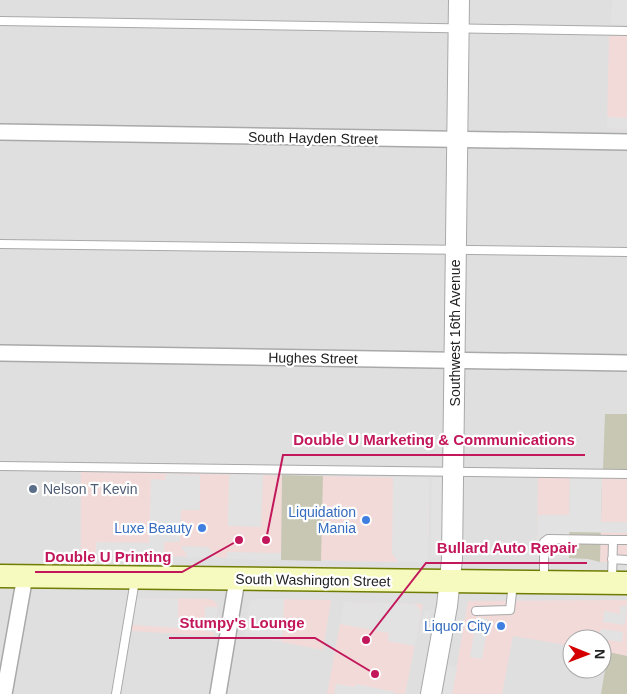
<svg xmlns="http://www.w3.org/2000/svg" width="627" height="694" viewBox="0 0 627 694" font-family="Arial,sans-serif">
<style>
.residential{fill:#e0dfdf;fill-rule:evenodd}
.commercial{fill:#f2dad9}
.construction{fill:#c7c7b4}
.parking{fill:#e2e2e2}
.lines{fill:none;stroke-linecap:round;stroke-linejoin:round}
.service-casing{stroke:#a9a9a9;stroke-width:10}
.minor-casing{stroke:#a9a9a9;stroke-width:18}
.tertiary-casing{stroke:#a9a9a9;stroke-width:22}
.secondary-casing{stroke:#707d05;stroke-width:25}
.service{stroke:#fff;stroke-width:8}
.minor{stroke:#fff;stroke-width:15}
.tertiary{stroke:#fff;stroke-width:20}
.secondary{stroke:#f7fabf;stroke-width:22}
.service-dot{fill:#5c6f8a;stroke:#fff;stroke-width:2}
.shop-dot{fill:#3f7fe0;stroke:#fff;stroke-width:2}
.labels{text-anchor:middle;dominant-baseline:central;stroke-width:4.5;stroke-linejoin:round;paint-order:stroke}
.street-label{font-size:14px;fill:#222;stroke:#fff}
.service-label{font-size:14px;fill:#4e5e75;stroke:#fff;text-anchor:start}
.shop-label{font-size:14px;fill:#366cbe;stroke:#fff;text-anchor:end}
.leader{fill:none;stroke:#c2185b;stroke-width:2}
.callout-dot{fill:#c2185b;stroke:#fff;stroke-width:2}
.callout-label{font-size:15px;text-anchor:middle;font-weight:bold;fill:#c2185b;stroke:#fff;stroke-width:4.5;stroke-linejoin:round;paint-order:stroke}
</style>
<rect width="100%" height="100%" fill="#f2efe9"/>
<path class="residential" d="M0,0H627V694H0ZM572,639H602V669H572Z"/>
<path class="commercial" d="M609,36H627V129L607,128Z
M81,472L429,478L428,559L422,562H384L81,554Z
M538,477H570L569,558H537Z
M602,478L627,479V563L600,562Z
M137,598L210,599L216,602L218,607L214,636L131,631Z
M255,599L331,600L323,650L244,635L250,602Z
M627,600V656L602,651V639H572V646L513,636L502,694H452L468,601Z
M344,602L423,604L405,694H327Z"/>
<path class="construction" d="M605,414H627V469H603Z
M282,475L323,476L321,561L281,560Z
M570,477L602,478L600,562L588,559L569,558Z
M608,652L627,656V694H601Z"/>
<path class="parking" d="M612,0H627V25L611,24Z
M607,117L627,118V129L607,128Z
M166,474L200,475V510H181L180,542H164V556L96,555V542L149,543L151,479L165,480Z
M229,475H263L261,527L228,526Z
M393,477L429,478L428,559L422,562H398L392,553Z
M570,477L602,478L601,522H627V533L569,532V558H537L538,515H569Z
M432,478H443L442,554L436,558H431Z
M181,546L208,547L218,559L188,557Z
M227,552L281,553V560L227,559Z
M137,598L178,599V628L132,625Z
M255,599H284L282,642L244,635L250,602Z
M344,602L414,604L421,610L415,646L388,641L389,633L340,624Z
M620,606H627L625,625L603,622L604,611L620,614Z
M205,607H218L214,632L204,631Z
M431,610L427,633L420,635L423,613Z
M477,617L489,619L482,659L470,657Z
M601,629L623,632L622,642L599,639Z
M448,666L457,668L452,694H443Z
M336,684L355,687L356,684L395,692V694H334Z"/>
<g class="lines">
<defs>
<path id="service" d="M0,21L627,31
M0,244L627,252
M0,466L627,474
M612,559L627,560
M544,581V542L548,539L613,540
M612,581L613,540H627
M476,611L510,610L513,583
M116,694L135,580"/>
<path id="minor" d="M0,132L627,142
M0,353L627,363
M4,694L25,576
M218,694L237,580"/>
<path id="tertiary" d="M431,694L447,606L452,559L459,0"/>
<path id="secondary" d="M0,576L627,583"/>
</defs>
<use href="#service" class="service-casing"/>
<use href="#minor" class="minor-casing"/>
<use href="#tertiary" class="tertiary-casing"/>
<use href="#secondary" class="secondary-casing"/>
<use href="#service" class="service"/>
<use href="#minor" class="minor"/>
<use href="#tertiary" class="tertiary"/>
<use href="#secondary" class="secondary"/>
</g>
<circle class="service-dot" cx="33" cy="489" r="5"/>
<g class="shop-dot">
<circle cx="366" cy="520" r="5"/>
<circle cx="202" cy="528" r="5"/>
<circle cx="501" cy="626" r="5"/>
</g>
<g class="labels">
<g class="street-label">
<text transform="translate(313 138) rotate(1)">South Hayden Street</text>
<text transform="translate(455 333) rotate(-90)">Southwest 16th Avenue</text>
<text transform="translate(313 358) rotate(1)">Hughes Street</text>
<text transform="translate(313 580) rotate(1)">South Washington Street</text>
</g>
<g class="service-label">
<text x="43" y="489">Nelson T Kevin</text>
</g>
<g class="shop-label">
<text x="356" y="512">Liquidation<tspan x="356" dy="16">Mania</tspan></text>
<text x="192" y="528">Luxe Beauty</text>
<text x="491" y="626">Liquor City</text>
</g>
</g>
<path class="leader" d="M266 540L283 455H585M366 640L426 563H587M239 540L182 572H35M375 674L315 638H169"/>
<g class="callout-dot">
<circle cx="266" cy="540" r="5"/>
<circle cx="366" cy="640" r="5"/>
<circle cx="239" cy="540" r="5"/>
<circle cx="375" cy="674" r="5"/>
</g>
<g class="callout-label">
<text x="434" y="445">Double U Marketing &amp; Communications</text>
<text x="507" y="553">Bullard Auto Repair</text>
<text x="108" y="562">Double U Printing</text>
<text x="242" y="628">Stumpy's Lounge</text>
</g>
<g transform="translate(587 654) rotate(91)"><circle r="24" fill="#ffffff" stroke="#a7a7a7"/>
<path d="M0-4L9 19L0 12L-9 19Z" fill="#d40000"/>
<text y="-8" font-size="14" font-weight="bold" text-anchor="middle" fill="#222222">N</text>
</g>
</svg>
